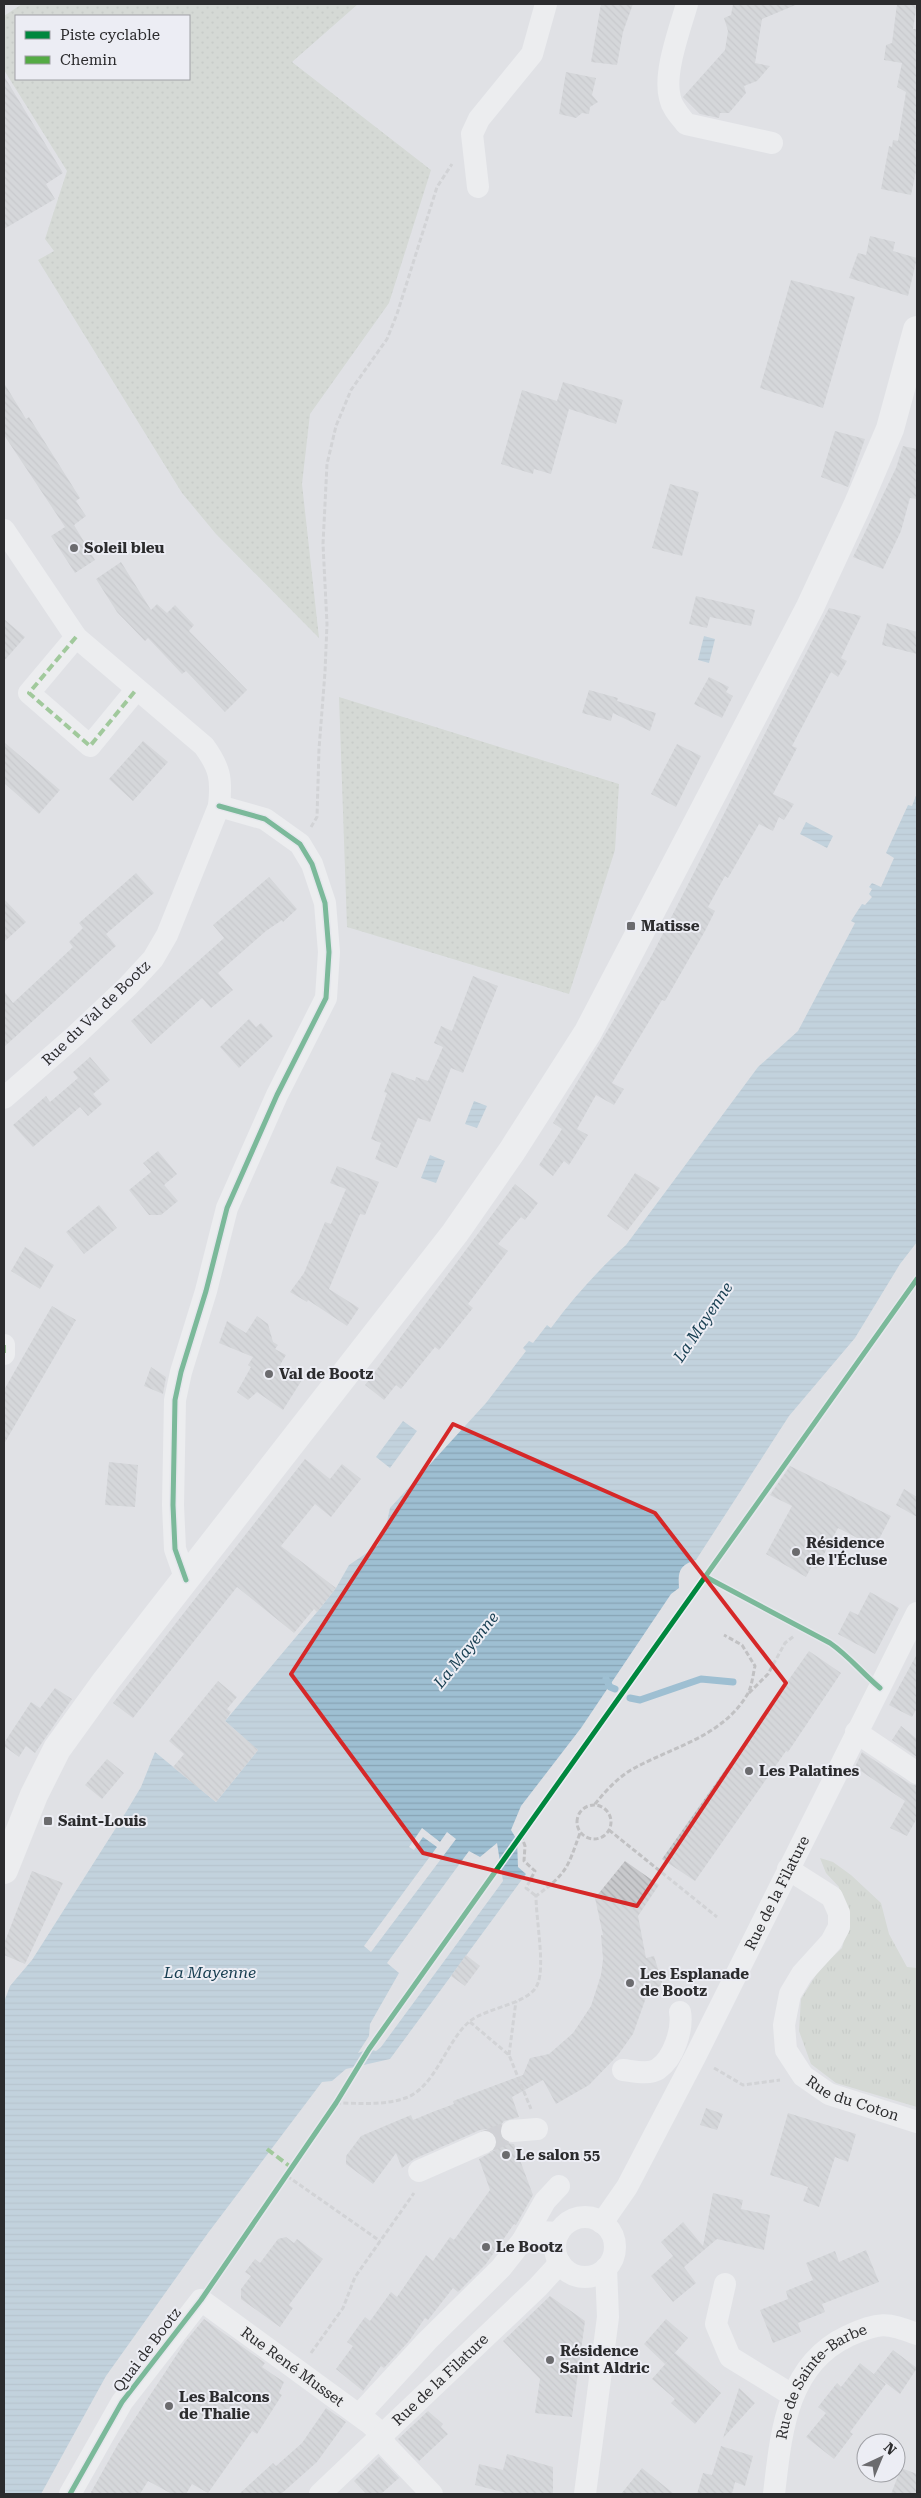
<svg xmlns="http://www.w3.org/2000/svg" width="921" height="2498" viewBox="0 0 921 2498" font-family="'Roboto Serif',serif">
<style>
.grass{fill:url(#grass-dots);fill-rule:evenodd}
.park{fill:url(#park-tufts)}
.water{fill:url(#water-rules);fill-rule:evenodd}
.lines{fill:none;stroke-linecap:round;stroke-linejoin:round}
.stream{stroke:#9ebfd2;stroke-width:7}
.building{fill:url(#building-back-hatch)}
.minor-tunnel{stroke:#bcbdc0;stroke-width:22;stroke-dasharray:22 11;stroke-linecap:butt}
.path{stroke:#c1c1c3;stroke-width:3;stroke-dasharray:5 2.5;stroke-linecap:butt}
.minor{stroke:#fafafb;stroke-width:22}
.major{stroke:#fafafb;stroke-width:28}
.quiet{stroke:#54ab44;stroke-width:4;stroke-dasharray:8 4;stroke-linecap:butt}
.cycleway-casing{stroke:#ecedf4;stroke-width:8}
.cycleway{stroke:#00873e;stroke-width:5}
.marked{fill:none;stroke:#d62828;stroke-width:4;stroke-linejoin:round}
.poi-dot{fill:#6b6b6e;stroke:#ecedf4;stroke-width:2}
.labels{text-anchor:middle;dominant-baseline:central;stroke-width:4;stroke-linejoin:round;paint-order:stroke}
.poi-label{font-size:15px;font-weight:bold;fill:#2c2c2e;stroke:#ecedf4;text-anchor:start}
.street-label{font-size:15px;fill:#2c2c2e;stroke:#ecedf4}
.water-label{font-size:16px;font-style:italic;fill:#163d50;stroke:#ecedf4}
</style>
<defs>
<pattern id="grass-dots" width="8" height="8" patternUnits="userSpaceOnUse" patternTransform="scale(1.25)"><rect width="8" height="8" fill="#c7cec1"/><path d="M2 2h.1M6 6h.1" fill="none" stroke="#abb1a6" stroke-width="1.8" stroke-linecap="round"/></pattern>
<pattern id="park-tufts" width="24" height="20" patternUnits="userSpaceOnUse" patternTransform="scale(1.25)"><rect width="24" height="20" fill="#c7cec1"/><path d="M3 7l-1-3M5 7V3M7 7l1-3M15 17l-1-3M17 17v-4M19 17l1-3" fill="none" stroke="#abb1a6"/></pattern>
<pattern id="water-rules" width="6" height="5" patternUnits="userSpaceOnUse" patternTransform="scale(1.25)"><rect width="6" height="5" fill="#9ebfd2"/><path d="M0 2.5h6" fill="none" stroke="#88a4b5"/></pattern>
<pattern id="building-back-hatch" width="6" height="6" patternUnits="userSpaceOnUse" patternTransform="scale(1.25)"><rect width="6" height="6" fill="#c8c9cc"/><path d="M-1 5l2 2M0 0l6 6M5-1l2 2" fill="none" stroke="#acadb0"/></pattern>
</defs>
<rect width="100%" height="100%" fill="#e0e1e5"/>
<path class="grass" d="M22,4H358L292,62L431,170L389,303L310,414L302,484L319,638L216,534L182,493L38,260L54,251L45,239L67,171L4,70V16ZM16,16H189V79H16Z
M339,697L619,784L615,850L569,994L347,927Z"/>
<path class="park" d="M820,1858L833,1862L851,1875L881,1903L889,1934L907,1967L917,1968V2107L836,2083L811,2064L799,2031L801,1999L819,1970L842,1948L847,1929L839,1887L826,1873Z"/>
<path class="water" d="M704,636L715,639L709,663L698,660Z
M917,793V1242L900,1264L855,1338L789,1416L696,1560C679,1565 678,1572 679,1588L671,1594L581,1728L521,1806L511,1830L517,1840L518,1867L526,1874L390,2059L346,2069L332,2081L322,2082L208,2233L106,2376L41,2494H4V2002L10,1986L32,1960L126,1812L141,1787L155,1752L216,1802L258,1750L225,1721L317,1612L336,1588L349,1565L377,1546L385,1531L390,1508L486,1403L526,1351L523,1348L529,1341L533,1343L547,1325L551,1328C574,1297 598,1270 626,1245L758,1067L798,1031L855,923L851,921L862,904L865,905L872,897L869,894L872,889L869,887L872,883L881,887L894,858L886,853L908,805L912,806ZM422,1828L440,1842L447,1832L456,1839L371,1952L364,1946L437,1847L423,1837L414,1850L409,1847ZM497,1843L503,1881L381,2047L376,2051L369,2049L358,2053L369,2036L370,2024L399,1973L387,1963L469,1851L480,1857Z
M806,822L833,836L827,848L800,834Z
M474,1101L487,1106L477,1128L465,1124Z
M430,1155L445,1161L436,1183L421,1178Z
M403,1421L417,1431L390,1468L376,1457Z"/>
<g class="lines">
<path class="stream" d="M606,1679L610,1687L615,1689
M630,1698L640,1700L701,1679L733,1682"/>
</g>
<path class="building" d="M601,4H633L623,32L617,65L591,62Z
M733,4H798L762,19L755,63L770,66L757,81L744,86L746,93L729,113H720L719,118L700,114L683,97L725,50L728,31L724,18L731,15Z
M897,4H917L913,29H917V167L911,195L881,189L889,146L892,147L893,140L898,141L906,92L897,87L902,63L884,60L886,45L892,43Z
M566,72L596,78L592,95L598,102L590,107L589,114L582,113L576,118L559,114Z
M4,76L63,173L46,184L55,199L4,229Z
M870,236L895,242L893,251L917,258L908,296L849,278L858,253L866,255Z
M791,280L855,297L823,408L760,388Z
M563,382L623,400L616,424L569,409L551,474L534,469L533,474L501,464L522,390L557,401Z
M4,383L26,419L29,417L80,498L76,501L86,516L74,525L95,560L75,573L51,536L65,527L4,435Z
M835,431L865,439L848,487L821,477Z
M903,446L917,449V499L910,498L901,531L883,569L853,557L896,468Z
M670,484L699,492L682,556L652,548Z
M121,562L151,610L157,604L167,613L175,605L194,625L189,631L247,690L225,712L186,671L182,674L148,638L145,641L117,612L96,579Z
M696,596L755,610L751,626L710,617L707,628L689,624Z
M829,608L861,616L841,658L847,661L838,677L831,672L792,746L797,748L773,794L794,804L784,820L779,817L773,831L759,824L728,878L725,876L708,907L715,911L705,931L665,1001L662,1000L612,1083L624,1089L614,1105L596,1095L577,1129L588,1135L569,1165L564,1161L553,1176L539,1165L562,1129L553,1123L652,955Z
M4,619L25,637L4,661Z
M887,623L917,632V654L882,645Z
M709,677L729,687L726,692L733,696L722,718L694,704Z
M589,690L618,698L617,701L656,713L650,731L613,713L611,721L582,713Z
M143,741L168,762L133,801L109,779Z
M4,742L60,790L39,814L4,783Z
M677,744L701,756L676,807L651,794Z
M136,873L154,893L106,934L116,946L4,1047V991L13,1003L73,947L69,942L83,928L79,923Z
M269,877L297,909L283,922L282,920L266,931L218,973L233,990L211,1008L202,998L151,1044L131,1021L224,938L213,925Z
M4,899L26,922L4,942Z
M473,976L498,986L463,1073L451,1068L430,1122L418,1118L397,1168L375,1159L381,1143L371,1139L387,1093L384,1092L392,1072L415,1081L416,1077L428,1081L443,1047L434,1043L441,1026L452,1031Z
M249,1019L256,1027L261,1023L273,1036L239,1068L220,1047Z
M90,1057L110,1080L93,1094L102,1104L88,1116L80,1107L33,1147L13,1125L46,1096L50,1102L78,1078L73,1072Z
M158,1151L177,1174L164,1185L178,1201L161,1215H149L129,1190L151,1172L143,1163Z
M337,1166L379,1182L365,1215L360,1214L329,1289L359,1308L347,1326L308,1300L307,1302L290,1292L304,1273L325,1222L331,1224L346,1189L330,1183Z
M635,1173L660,1188L627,1231L607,1216Z
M515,1184L538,1203L525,1220L521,1217L498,1244L508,1251L468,1304L473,1308L439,1350L435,1347L401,1389L396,1385L384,1400L365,1385Z
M99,1205L117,1228L84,1254L66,1232Z
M25,1247L54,1265L40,1289L11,1271Z
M52,1306L76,1320L4,1444V1390Z
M257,1316L268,1324L273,1342L278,1345L275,1349L286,1355L280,1365L302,1380L283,1410L257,1392L248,1400L237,1392L251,1367L248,1365L253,1357L219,1343L227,1321L246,1333Z
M151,1367L166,1377L163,1394L144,1386Z
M305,1459L330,1479L342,1464L361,1479L331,1517L315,1504L281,1546L336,1588L317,1612L314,1609L294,1633L237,1587L133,1718L113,1703Z
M109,1462L138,1465L135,1507L105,1505Z
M790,1466L891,1516L875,1547L838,1528L816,1569L812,1566L806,1577L766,1554L792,1506L770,1495Z
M904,1489L917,1497V1517L896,1505Z
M870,1592L899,1608L875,1654L838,1634L850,1611L858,1615Z
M809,1651L841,1673L788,1752L786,1751L695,1881L662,1859Z
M917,1654V1708L912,1717L889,1705Z
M218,1681L237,1697L227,1709L231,1712L225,1721L258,1750L216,1802L173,1767L184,1754L169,1741Z
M55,1688L72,1699L35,1753L26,1746L19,1757L4,1746V1743L31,1702L40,1708Z
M901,1726L917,1739V1757L892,1740Z
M862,1752L910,1784L917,1786V1818L907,1836L890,1828L905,1801L855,1767Z
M107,1759L124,1773L102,1799L85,1785Z
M625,1861L659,1885L638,1916L646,1958L654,1956L662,1982L660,1986L648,1992L633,2034L618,2055L589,2085L556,2104L543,2080L512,2097L519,2117L504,2121L500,2126L499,2133L506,2143L514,2144L533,2195L516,2225L514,2224L486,2264L458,2292L453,2288L428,2320L425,2318L409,2341L384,2368L381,2366L363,2391L336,2369L353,2346L347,2342L365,2317L370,2321L391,2292L397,2297L426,2255L433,2261L450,2237L454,2240L490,2190L479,2159L495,2150L498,2143L493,2132L487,2129L480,2130L414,2159L402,2168L396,2153L373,2184L346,2164V2156L361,2136L411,2115L413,2120L435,2111L454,2104L453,2101L523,2075L530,2058L549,2054L573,2033L591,2006L601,1975L603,1959L601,1935H603L595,1898Z
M32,1871L63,1883L25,1964L4,1955V1944Z
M466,1955L480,1966L465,1986L451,1976Z
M706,2108L723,2114L717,2130L700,2125Z
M788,2113L856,2134L848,2162L835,2157L819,2207L803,2201L808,2187L770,2175Z
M713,2193L743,2200L741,2209L770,2215L764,2250L717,2239L684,2267L696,2283L673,2302L651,2276L673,2256L661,2242L683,2222L703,2246Z
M286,2237L294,2243L297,2239L323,2259L289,2305L293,2308L280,2327L241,2299V2289L251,2276L245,2272L255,2259L260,2263L278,2239Z
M866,2250L879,2282L822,2304L825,2312L798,2323L801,2332L773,2343L760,2310L788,2299L786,2291L813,2280L806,2263L835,2251L839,2262Z
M550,2296L585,2321L572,2417L535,2413L540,2379L503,2341Z
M204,2319L265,2363L262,2367L284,2382L279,2393L282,2395L257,2434L252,2431L208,2493L192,2484L186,2494H172L148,2481L140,2494H90L118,2444L185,2342Z
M666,2319L688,2338L665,2364L644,2344Z
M893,2350L917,2368L900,2394L874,2374Z
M675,2353L721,2393L695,2424L671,2403L675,2399L652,2379Z
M860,2363L886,2384L850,2432L853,2434L834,2459L806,2437L826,2413L818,2407L837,2383L841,2387Z
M739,2388L755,2403L723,2438Z
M326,2408L346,2422L317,2462L281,2494H239L273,2463L276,2466L302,2443Z
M428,2411L443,2424L441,2427L448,2434L419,2461L398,2439Z
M721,2446L753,2456L745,2486L735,2482L732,2494H697L703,2473L712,2475Z
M507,2454L553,2467V2494H510L475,2485L479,2464L503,2470Z
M379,2457L399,2478L381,2494H366L354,2481Z
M642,2468L674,2494H621Z
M901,2468L917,2474V2494H891Z"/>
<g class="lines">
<path class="minor-tunnel" d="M485,2142L512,2131"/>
<path class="path" d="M311,827L317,817L319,749L325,672L327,624L323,544L327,464L336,426L351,390L387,339L397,314L437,187L452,164
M749,1693L768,1674L785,1643L794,1636
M595,1804C605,1792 616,1779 631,1770C671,1747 721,1738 747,1695C752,1687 753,1674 755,1666L742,1645L724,1635
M577 1822a17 17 0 1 1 34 0a17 17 0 1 1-34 0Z
M609,1830L717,1917
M521,1835L525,1846L524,1861L535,1871L526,1888L536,1896
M470,2022L509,2055L531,2109
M509,2055L516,2001
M714,2068L743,2085L780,2080
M336,2103C359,2103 386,2106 408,2097C436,2085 447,2040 470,2021C488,2007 531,2004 538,1983C545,1965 536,1919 536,1896C567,1873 567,1869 580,1833
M287,2176L380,2241
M311,2353L343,2308L355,2277L414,2193"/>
<g class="minor">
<path d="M687,4C680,29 663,73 670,98C672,108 680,116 686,124L772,143"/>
<path d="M478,187L472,134L479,119L532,54L546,4"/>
<path d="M4,530L76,637L204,746C220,768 222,779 219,806L167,935L153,959L128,986L75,1036L4,1098"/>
<path d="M76,637L29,693L90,746L136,690"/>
<path d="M4,1345V1354"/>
<path d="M186,1580L175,1549L173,1505L175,1400L181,1372L206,1291L227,1208L277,1095L326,998L329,952L325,903L312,864L300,844L265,819L219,806"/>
<path d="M856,1732L917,1773"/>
<path id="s1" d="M788,1869L832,1897L839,1913V1927L831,1942L802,1974L790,1994L784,2025L786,2050L803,2076L829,2094L917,2122"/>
<path d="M623,2070C633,2071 649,2075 658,2069C674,2058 683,2029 680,2012"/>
<path d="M512,2131L537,2129"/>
<path d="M419,2171L485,2142"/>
<circle cx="585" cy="2247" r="30"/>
<path id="s2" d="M602,2223L627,2187L695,2057L917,1613"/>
<path d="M523,2240L545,2201L559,2186"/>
<path d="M725,2284L716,2324L730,2357L792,2395"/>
<path d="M359,2415L427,2341L501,2268L523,2240L541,2232L558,2233"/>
<path id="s3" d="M70,2494L122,2402L201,2300L368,2422L375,2428L387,2447L432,2494"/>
<path id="s4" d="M320,2494L538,2287L560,2263"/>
<path d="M585,2494L608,2317L606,2268"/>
<path id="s5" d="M774,2494C781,2434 786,2365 848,2336C880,2322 886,2322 917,2334"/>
</g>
<path class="major" d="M4,1870L34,1795L57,1749L106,1681L455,1233L512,1151L588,1032L810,607L857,506L890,429L917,330"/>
<path class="quiet" d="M76,637L29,693L90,746L136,690
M4,1345V1354
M267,2149L292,2168"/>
<defs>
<path id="cycleway" d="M706,1577L830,1643C849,1656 862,1673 880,1688
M186,1580L175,1549L173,1505L175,1400L181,1372L206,1291L227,1208L277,1095L326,998L329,952L325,903L312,864L300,844L265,819L219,806
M70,2494L122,2402L201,2300L336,2103L369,2049L917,1279"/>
</defs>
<use href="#cycleway" class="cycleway-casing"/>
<use href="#cycleway" class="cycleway"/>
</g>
<path d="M0 0H921V2498H0ZM453,1424L655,1513L786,1683L637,1906L423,1853L291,1674Z" fill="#e0e1e5" fill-opacity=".55" fill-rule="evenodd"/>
<path class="marked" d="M453,1424L655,1513L786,1683L637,1906L423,1853L291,1674Z"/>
<g class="poi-dot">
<circle cx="74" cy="548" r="5"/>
<rect x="626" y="921" width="10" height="10" rx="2.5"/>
<circle cx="269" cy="1374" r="5"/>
<circle cx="796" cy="1552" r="5"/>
<circle cx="749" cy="1771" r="5"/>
<rect x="43" y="1816" width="10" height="10" rx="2.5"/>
<circle cx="630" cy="1983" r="5"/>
<circle cx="506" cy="2155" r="5"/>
<circle cx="486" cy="2247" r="5"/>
<circle cx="550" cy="2360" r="5"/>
<circle cx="169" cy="2406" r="5"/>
</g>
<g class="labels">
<g class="poi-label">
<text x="84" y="548">Soleil bleu</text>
<text x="641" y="926">Matisse</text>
<text x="279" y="1374">Val de Bootz</text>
<text x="806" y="1543">Résidence<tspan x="806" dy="17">de l'Écluse</tspan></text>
<text x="759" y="1771">Les Palatines</text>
<text x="58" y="1821">Saint-Louis</text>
<text x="640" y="1974">Les Esplanade<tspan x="640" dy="17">de Bootz</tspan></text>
<text x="516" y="2155">Le salon 55</text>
<text x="496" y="2247">Le Bootz</text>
<text x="560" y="2351">Résidence<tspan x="560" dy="17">Saint Aldric</tspan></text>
<text x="179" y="2397">Les Balcons<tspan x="179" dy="17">de Thalie</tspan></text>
</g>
<g class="street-label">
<text transform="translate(96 1013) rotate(-44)">Rue du Val de Bootz</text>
<text stroke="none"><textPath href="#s2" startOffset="374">Rue de la Filature</textPath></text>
<text stroke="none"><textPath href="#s1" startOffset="310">Rue du Coton</textPath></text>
<text transform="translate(147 2350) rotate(-53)">Quai de Bootz</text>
<text stroke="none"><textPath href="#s3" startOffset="348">Rue René Musset</textPath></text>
<text stroke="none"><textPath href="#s4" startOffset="166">Rue de la Filature</textPath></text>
<text stroke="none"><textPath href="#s5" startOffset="129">Rue de Sainte-Barbe</textPath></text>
</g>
<g class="water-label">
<text transform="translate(703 1322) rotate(-56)">La Mayenne</text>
<text transform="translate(466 1650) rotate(-51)">La Mayenne</text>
<text x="210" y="1972">La Mayenne</text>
</g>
</g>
<rect width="921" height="2498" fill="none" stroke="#2c2c2e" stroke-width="10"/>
<rect x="15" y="15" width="175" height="65" fill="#ecedf4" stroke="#9fa0a5"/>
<rect x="25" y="31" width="25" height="8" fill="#00873e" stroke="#9fa0a5"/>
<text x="60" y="40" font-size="15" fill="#2c2c2e">Piste cyclable</text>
<rect x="25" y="56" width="25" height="8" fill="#54ab44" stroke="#9fa0a5"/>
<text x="60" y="65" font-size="15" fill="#2c2c2e">Chemin</text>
<g transform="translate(881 2458) rotate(44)"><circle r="24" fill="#ecedf4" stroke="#9fa0a5"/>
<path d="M0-4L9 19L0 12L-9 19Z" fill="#6b6b6e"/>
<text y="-8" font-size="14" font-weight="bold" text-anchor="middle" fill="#2c2c2e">N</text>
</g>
</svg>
